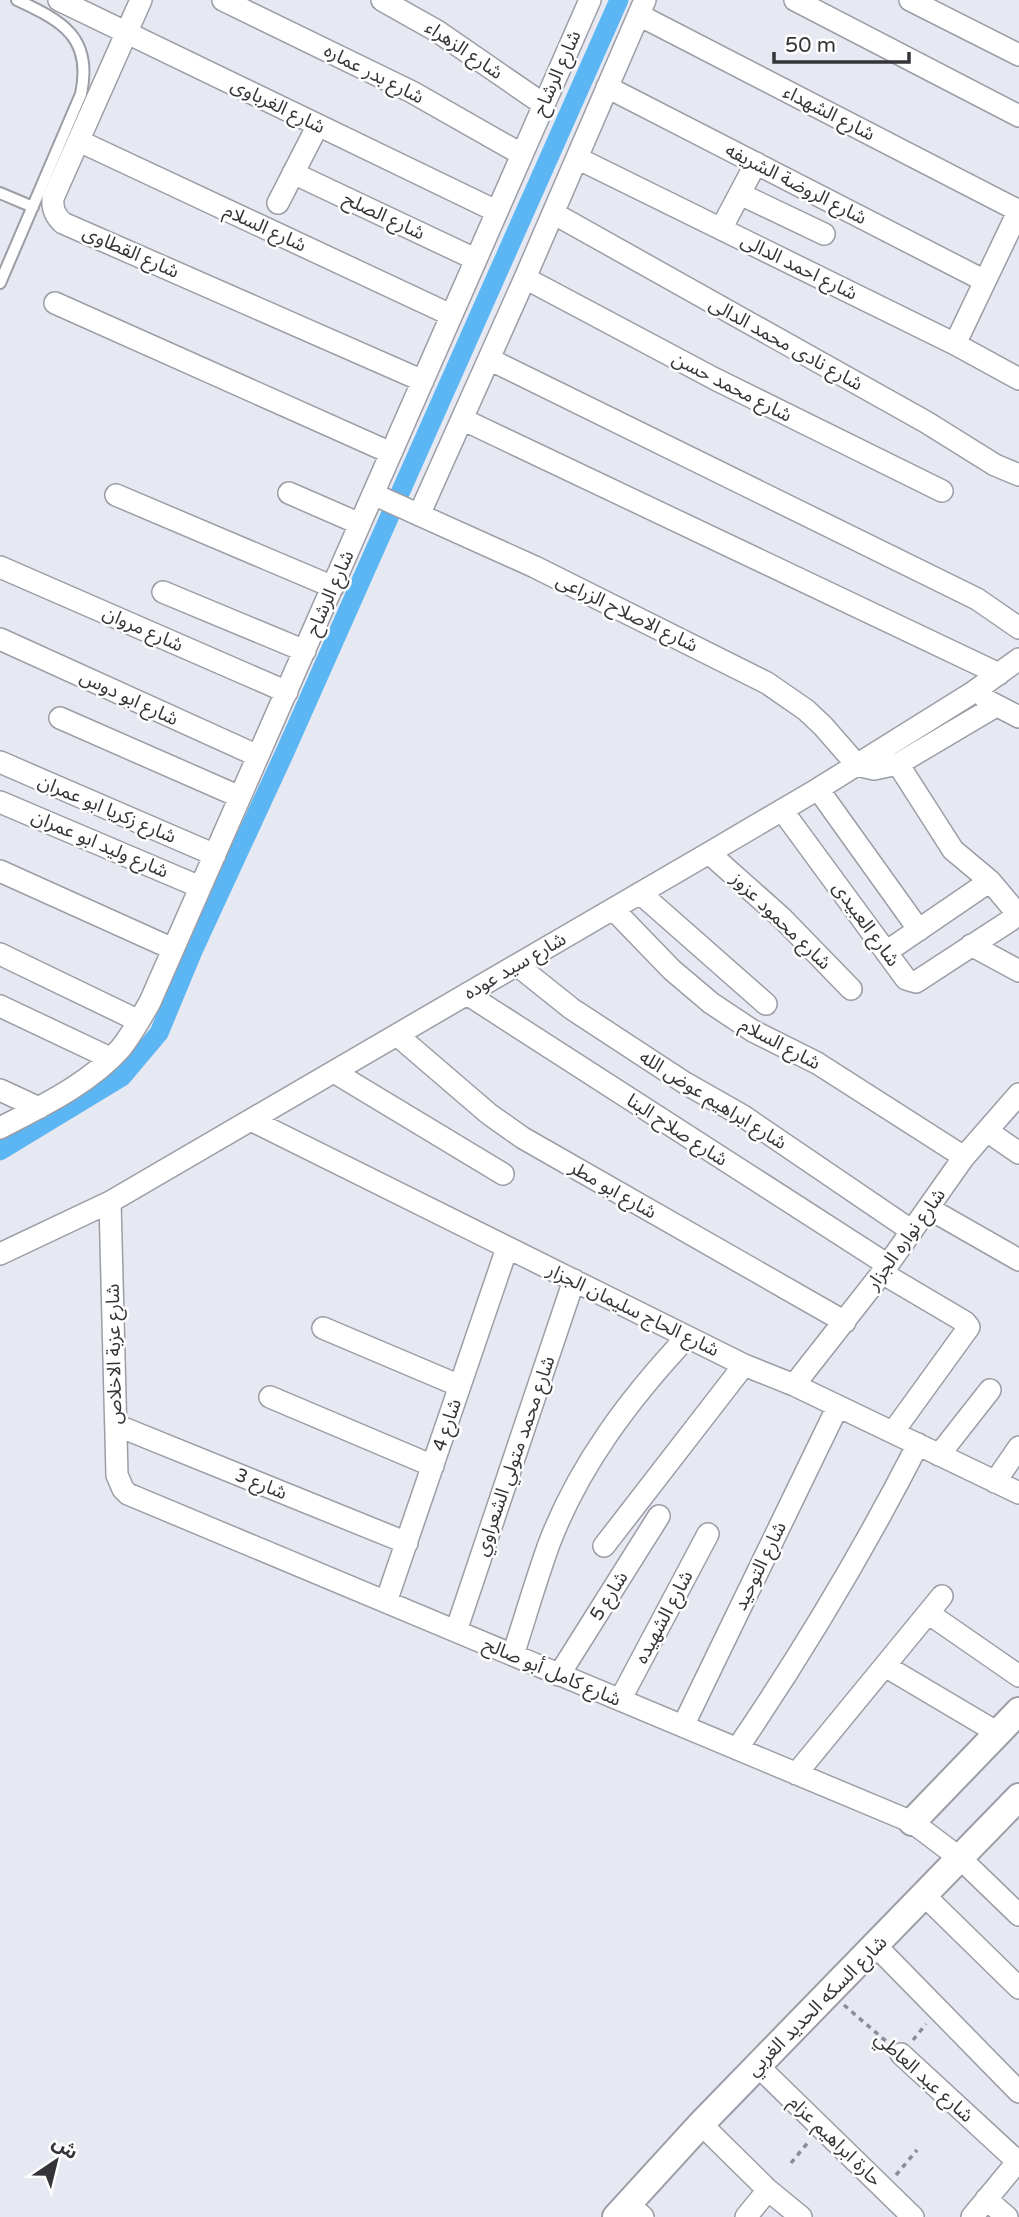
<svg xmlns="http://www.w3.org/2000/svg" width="1019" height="2217" viewBox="0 0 1019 2217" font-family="'Varela Round','Noto Sans Arabic',sans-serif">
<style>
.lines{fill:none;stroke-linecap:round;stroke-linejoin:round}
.canal{stroke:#5bb6f3;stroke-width:19}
.service-casing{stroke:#9c9da6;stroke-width:14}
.minor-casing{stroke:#9c9da6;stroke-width:24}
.tertiary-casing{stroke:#9c9da6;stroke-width:30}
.path{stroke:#8c8d94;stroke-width:3.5;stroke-dasharray:5 5;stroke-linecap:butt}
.service{stroke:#fff;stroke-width:10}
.minor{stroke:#fff;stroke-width:21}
.tertiary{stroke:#fff;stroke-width:26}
.labels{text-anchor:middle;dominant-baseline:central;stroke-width:5;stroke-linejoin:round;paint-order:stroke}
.street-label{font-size:19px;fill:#353539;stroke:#fff}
</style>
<rect width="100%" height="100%" fill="#e6e8f2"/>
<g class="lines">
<path class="canal" d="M0,1151L122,1077L159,1033L193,951L285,752L619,0"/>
<defs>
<path id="service" d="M0,193L33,207
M0,283L81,94C93,37 62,21 17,0"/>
<path id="minor" d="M59,0L496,211
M141,0L53,198C52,209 55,216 63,223L423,381
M223,0L412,92L521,154
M382,0L437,31L543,104
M795,0L1019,116
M910,0L1019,55
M639,15L1019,211
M607,87L985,281
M79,141L451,315
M577,158L955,344L1019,379
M293,173L475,259
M740,194L824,234
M278,203L318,125
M553,213L926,422L995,465L1019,475
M721,229L756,163
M525,278L715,379L942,491
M55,303L391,453
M955,344L1019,210
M489,359L977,599L1019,628
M462,419L999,674
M289,493L360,524
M373,494L535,567L767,683L806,710L823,726L857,765L874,769L898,764L996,706
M116,495L333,587
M419,515L525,278L645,0
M0,567L287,692
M163,592L305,651
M0,639L258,756
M986,700L1019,717
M60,718L240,797
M0,762L215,855
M818,789L919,930
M0,802L200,887
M782,810L906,979L916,982L1011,920L1016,912L990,881L953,850L898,764
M709,853L782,918L851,989
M0,871L173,949
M640,893L766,1004
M613,909L672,970L711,1003L753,1031L817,1063L964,1157
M971,945L1019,971
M886,952L990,881
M0,954L139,1021
M517,965L572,1009L685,1083L743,1116L912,1231
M467,994L888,1265
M0,1006L110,1058
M397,1035L489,1114L523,1138L845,1322
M334,1072L503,1174
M0,1090L39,1108
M251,1120L744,1365L794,1385L1019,1493
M0,1128C42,1106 89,1084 121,1048C132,1034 141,1018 150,1002L590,0
M987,1131L1019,1153
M110,1202L117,1475L123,1489L128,1494L912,1822L961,1859L1019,1915
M928,1208L1019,1260
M0,1254L110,1202L709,853L818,789L972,693L1019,659
M882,1273L965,1322L969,1327L893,1432
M323,1328L460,1386
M794,1385L882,1273L964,1157L1019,1094
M270,1397L433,1466
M116,1425L407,1543
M939,1455L990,1390
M995,1482L1019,1447
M604,1546L744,1365
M386,1602L507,1248
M928,1613L1019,1676
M456,1631L574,1280
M513,1655C525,1618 536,1580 549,1544C579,1465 630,1398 687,1337
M885,1666L998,1733
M559,1675L659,1516
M620,1700L708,1534
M683,1726L838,1406
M737,1749C804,1650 864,1550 918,1444
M796,1774L942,1596
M925,1896L1019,1988
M876,1946L1019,2092
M901,2054L1017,2161
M758,2066L913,2217
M701,2124L768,2190L801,2217
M986,2199L1007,2217
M628,2204L643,2217
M746,2217L768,2190
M972,2217L1019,2160"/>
<path id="tertiary" d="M912,1822L1019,1711
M616,2217L701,2124L1019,1797"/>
</defs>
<use href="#service" class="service-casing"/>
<use href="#minor" class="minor-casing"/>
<use href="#tertiary" class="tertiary-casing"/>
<path class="path" d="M844,2005L888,2043
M913,2040L926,2024
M791,2163L810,2140
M896,2175L917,2150"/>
<use href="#service" class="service"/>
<use href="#minor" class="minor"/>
<use href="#tertiary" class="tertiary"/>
</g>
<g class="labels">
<g class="street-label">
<text transform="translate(464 50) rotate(34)">شارع الزهراء</text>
<text transform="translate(557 73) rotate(-66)">شارع الرشاح</text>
<text transform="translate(374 74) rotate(27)">شارع بدر عماره</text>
<text transform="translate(278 106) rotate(26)">شارع الغرباوى</text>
<text transform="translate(829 113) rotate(27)">شارع الشهداء</text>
<text transform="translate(796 184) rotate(27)">شارع الروضة الشريفه</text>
<text transform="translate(384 216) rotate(25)">شارع الصلح</text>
<text transform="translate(265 228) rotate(25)">شارع السلام</text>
<text transform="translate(131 252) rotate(24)">شارع القطاوى</text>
<text transform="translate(799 267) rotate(26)">شارع احمد الدالى</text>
<text transform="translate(786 344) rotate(29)">شارع نادى محمد الدالى</text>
<text transform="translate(732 387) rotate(27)">شارع محمد حسن</text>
<text transform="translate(330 593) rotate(-66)">شارع الرشاح</text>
<text transform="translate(627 613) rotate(26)">شارع الاصلاح الزراعى</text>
<text transform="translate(143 629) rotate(24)">شارع مروان</text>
<text transform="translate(129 698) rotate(25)">شارع ابو دوس</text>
<text transform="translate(107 809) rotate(23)">شارع زكريا ابو عمران</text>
<text transform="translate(100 844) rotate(23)">شارع وليد ابو عمران</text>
<text transform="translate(781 921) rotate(44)">شارع محمود عزوز</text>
<text transform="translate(866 924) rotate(54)">شارع العبيدى</text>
<text transform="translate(515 966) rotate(-30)">شارع سيد عوده</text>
<text transform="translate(780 1044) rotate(28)">شارع السلام</text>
<text transform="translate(713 1100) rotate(32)">شارع ابراهيم عوض الله</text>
<text transform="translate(677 1130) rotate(33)">شارع صلاح البنا</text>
<text transform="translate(613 1190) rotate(30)">شارع ابو مطر</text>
<text transform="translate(906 1239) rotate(-54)">شارع نواره الجزار</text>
<text transform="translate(633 1310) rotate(26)">شارع الحاج سليمان الجزار</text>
<text transform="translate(114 1354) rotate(-91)">شارع عزبة الاخلاص</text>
<text transform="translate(447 1425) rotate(-71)">شارع 4</text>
<text transform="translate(515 1456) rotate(-71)">شارع محمد متولي الشعراوي</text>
<text transform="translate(261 1484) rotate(22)">شارع 3</text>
<text transform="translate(760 1566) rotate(-64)">شارع التوحيد</text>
<text transform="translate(609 1596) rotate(-58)">شارع 5</text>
<text transform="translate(664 1617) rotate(-62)">شارع الشهيده</text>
<text transform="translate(552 1672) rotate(23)">شارع كامل أبو صالح</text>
<text transform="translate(817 2006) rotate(-45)">شارع السكه الحديد الغربي</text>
<text transform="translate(924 2077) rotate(42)">شارع عبد العاطي</text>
<text transform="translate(835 2141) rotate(44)">حارة ابراهيم عزام</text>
</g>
</g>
<g transform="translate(56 2161) rotate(35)" stroke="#ffffff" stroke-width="5" paint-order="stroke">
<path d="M0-5L12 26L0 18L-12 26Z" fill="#353539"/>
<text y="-10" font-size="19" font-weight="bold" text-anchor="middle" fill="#353539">ش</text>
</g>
<path d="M774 52v10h135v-10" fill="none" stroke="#353539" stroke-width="3.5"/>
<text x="785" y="52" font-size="21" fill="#353539" stroke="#ffffff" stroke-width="5" paint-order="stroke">50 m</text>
</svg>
